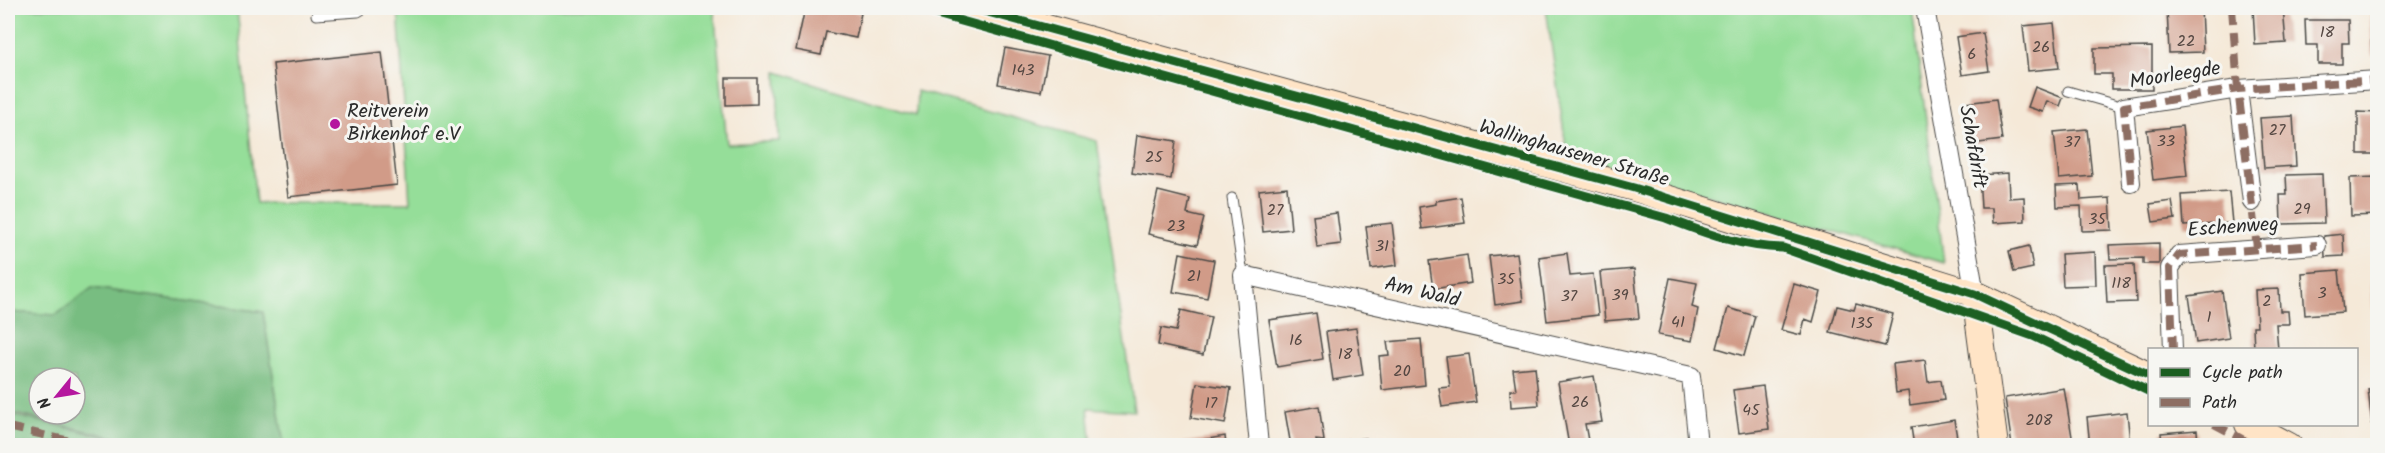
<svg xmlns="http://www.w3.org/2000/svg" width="2385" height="453" viewBox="0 0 2385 453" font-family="Kalam,sans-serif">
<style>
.green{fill:#95de99;stroke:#608462;stroke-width:1.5}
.forest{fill:#78bd81;stroke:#527456;stroke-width:1.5;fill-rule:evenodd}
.building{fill:#d19b88}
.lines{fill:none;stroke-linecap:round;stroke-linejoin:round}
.lane-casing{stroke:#494845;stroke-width:11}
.street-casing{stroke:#494845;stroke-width:20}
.secondary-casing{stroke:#494845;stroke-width:28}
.lane{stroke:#fff;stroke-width:9}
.street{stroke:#fff;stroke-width:18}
.secondary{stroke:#ffe4c6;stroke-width:26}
.quiet{stroke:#8d6e63;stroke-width:8;stroke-dasharray:15 8;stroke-linecap:butt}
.cycleway-casing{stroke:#f6f6f2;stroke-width:13}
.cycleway{stroke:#1b5e20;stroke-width:9}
.poi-dot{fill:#b5179e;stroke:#f6f6f2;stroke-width:2}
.labels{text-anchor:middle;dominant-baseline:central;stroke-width:6;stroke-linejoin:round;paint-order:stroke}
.number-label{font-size:16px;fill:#544742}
.street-label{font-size:20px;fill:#2b2b2b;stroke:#f6f6f2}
.poi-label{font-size:20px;fill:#2b2b2b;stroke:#f6f6f2;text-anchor:start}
</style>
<rect width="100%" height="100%" fill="#f6f6f2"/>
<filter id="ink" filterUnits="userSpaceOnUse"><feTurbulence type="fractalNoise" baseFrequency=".0167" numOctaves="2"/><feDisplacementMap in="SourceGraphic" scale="12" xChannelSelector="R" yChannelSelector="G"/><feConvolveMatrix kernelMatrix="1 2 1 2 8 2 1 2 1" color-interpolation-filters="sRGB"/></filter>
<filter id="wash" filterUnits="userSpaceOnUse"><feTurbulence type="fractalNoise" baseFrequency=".008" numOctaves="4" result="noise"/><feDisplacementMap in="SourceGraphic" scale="24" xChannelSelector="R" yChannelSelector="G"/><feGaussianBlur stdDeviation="1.35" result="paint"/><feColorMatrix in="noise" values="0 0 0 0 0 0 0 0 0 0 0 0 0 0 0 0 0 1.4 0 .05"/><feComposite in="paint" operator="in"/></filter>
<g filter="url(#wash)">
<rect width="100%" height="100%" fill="#f5e9d8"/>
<path class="green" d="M8,8H237L256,203H410L398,8H714L727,144L779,141L777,72L916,115L917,91L1097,141L1134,411L1088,408L1092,446L284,445L263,312L92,288L56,315L8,312Z
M1546,8H1912L1944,263L1567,154Z"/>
<path class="forest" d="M92,288L263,312L284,445H146L8,412V312L56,315ZM39,378H75V414H39Z
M8,414L141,445H8Z"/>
<g id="blocks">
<path class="building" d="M805,8H835L861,13L856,38L826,32L821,55L796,50Z
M1143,8H1162L1160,13Z
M2167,8H2201L2203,52L2169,53Z
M2253,8H2283L2286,43L2255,45Z
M2370,15H2378V56H2372Z
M2305,20H2348L2349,43H2342V64H2318V45H2306Z
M2054,23L2059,68L2028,71L2023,26Z
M1983,33L1989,71L1962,75L1956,37Z
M2152,47V89H2112V74H2094V48Z
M1005,48L1048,56L1041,92L998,84Z
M382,52L397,185L288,197L273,64Z
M726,78H757V104L726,105Z
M2035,87L2063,98L2060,106L2047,101L2043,112L2028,107Z
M1996,99L2002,140L1971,144L1966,103Z
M2358,112L2378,113V154H2358Z
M2293,116L2296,166L2264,168L2260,118Z
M2182,126L2187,176L2153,180L2147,130Z
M2087,129L2092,176L2059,179L2054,132Z
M1137,135L1176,141L1171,179L1132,173Z
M2008,173L2009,198L2024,197L2025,221L1993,223L1992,208H1981L1979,175Z
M2322,174L2324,223L2281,224L2280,195H2287L2286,175Z
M2378,177V215L2351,216L2350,178Z
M2080,185L2081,200L2110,198L2112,230L2082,231L2081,206L2057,207L2056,186Z
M1287,187L1291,229L1263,232L1259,190Z
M1158,191L1190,199L1187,214L1204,218L1197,245L1148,234Z
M2229,192L2232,223L2184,226L2182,195Z
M1461,197L1465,223L1422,229L1419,207L1436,204V201Z
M2172,201L2175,219L2153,222L2150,204Z
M1337,213L1341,244L1317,247L1313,216Z
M1392,223L1397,265L1371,269L1366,226Z
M2343,234L2344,256L2325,257L2324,236Z
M2159,243V264H2143V258L2110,259L2109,245Z
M2029,246L2033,268L2014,272L2009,251Z
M2095,252L2096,285L2063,286L2061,254Z
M1180,253L1214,260L1207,298L1173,292Z
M1517,253L1523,301L1495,305L1489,256Z
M1567,253L1570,276L1593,274L1598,315L1547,321L1539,257Z
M1467,255L1471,283L1433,289L1429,261Z
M2134,264L2136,302L2107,303L2105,265Z
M1634,269L1639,318L1605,321L1600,272Z
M2339,270L2343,312L2305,315L2302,273Z
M1670,278L1697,283L1692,307L1698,309L1692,341L1658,335Z
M2378,280V309H2373L2371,281Z
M1794,284L1821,292L1813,322L1805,319L1801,335L1781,330Z
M2279,289L2280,311H2288L2289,324H2276L2278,350H2254L2253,326H2257L2255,290Z
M2222,291L2229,338L2196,343L2189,296Z
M1856,304L1893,314L1885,346L1830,332L1837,306L1854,310Z
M1728,308L1755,316L1744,356L1717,348Z
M1181,310L1211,317L1203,355L1158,345L1161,328L1176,331Z
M1316,313L1323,359L1277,367L1269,320Z
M1356,328L1363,375L1333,380L1326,332Z
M1421,339L1425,385L1382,390L1379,356L1389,355L1387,342Z
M1469,354L1476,402L1442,407L1439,388L1450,387L1446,357Z
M1925,360L1928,382L1941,380L1944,400L1910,405L1908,391L1896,393L1893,364Z
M1535,367L1539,405L1511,407L1510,390H1516L1513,369Z
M1594,376L1602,422L1585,424L1589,446H1569L1558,382Z
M1197,383L1231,388L1225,424L1191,418Z
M1763,386L1769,429L1739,433L1733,390Z
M2064,388L2073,443L2054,446H2012L2005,398Z
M2378,388V424L2372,425L2368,389Z
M1319,406L1324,441L1316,440L1317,446H1291L1285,412Z
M2127,412L2130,443L2090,446L2087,417Z
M1954,420L1958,443L1914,446L1911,427Z
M2197,430L2198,446H2162L2161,433Z
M1225,436L1226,446H1184L1183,443Z
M1366,438L1367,446H1344V440Z"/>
</g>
</g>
<g filter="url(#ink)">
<use href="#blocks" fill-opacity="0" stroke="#494845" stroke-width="1.5"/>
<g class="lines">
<defs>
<path id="lane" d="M316,15L358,12L365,8
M2068,91L2124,107
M1232,198L1243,275"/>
<path id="street" d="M1925,8L1975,294
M2238,89L2252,202
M2131,183L2124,107L2238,89L2378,80
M2173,350L2170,268L2179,255L2317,245
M1259,446L1243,275L1691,376L1698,446"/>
<path id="secondary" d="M973,8L1634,188L1975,294L2150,376
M1975,294L1995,446
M2248,424L2289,446"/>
</defs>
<use href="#lane" class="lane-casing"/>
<use href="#street" class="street-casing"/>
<use href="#secondary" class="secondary-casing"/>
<use href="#lane" class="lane"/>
<use href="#street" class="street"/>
<use href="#secondary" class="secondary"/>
<path class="quiet" d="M2232,8L2238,89L2257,248
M2131,183L2124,107L2238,89L2378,80
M2173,350L2170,268L2179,255L2317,245
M2214,424L2255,446
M8,427L93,446"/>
<defs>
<path id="cycleway" d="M915,8L1666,218C1704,233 1742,247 1783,248L2033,336L2150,392
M973,8L1634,188L1975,294L2150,376"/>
</defs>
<use href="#cycleway" class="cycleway-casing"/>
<use href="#cycleway" class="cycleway"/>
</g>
</g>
<circle class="poi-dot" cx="335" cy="124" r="6"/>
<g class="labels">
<g class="number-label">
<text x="2327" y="32">18</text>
<text x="2186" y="41">22</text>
<text x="2041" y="47">26</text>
<text x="1972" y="54">6</text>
<text x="1023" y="70">143</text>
<text x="2277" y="130">27</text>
<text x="2166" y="141">33</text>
<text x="2072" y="142">37</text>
<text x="1154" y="157">25</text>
<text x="2302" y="209">29</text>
<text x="1275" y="210">27</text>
<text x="2097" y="219">35</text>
<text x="1176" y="226">23</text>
<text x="1382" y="246">31</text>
<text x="1194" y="276">21</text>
<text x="1506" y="279">35</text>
<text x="2121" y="283">118</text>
<text x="2322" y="293">3</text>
<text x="1620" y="295">39</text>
<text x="1569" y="296">37</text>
<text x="2267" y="301">2</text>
<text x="2209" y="317">1</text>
<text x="1678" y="322">41</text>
<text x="1862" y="323">135</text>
<text x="1296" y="340">16</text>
<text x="1345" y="354">18</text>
<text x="1402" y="371">20</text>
<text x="1580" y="402">26</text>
<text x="1211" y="403">17</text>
<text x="1751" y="410">45</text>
<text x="2039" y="420">208</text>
</g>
<g class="street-label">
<text transform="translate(2175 76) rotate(-9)">Moorleegde</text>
<text transform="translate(1972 147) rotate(80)">Schafdrift</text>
<text transform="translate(1574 154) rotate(16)">Wallinghausener Straße</text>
<text transform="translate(2233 228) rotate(-4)">Eschenweg</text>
<text transform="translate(1422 293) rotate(13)">Am Wald</text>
</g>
<g class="poi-label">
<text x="347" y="112">Reitverein<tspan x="347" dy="23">Birkenhof e.V</tspan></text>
</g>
</g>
<rect width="2385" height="453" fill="none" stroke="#f6f6f2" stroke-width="30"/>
<rect x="2148" y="348" width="210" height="78" fill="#f6f6f2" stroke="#a5a5a2" stroke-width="1.5"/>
<rect x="2160" y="368" width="30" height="9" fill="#1b5e20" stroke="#a5a5a2" stroke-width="1.5"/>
<text x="2202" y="378" font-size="18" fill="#2b2b2b">Cycle path</text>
<rect x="2160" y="398" width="30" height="9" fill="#8d6e63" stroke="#a5a5a2" stroke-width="1.5"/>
<text x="2202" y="408" font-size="18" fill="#2b2b2b">Path</text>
<g transform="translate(57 396) rotate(240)"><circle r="28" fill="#f6f6f2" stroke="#a5a5a2" stroke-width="1.5"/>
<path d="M0-4.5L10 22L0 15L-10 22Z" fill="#b5179e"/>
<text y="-9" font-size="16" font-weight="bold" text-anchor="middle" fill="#2b2b2b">N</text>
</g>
</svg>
